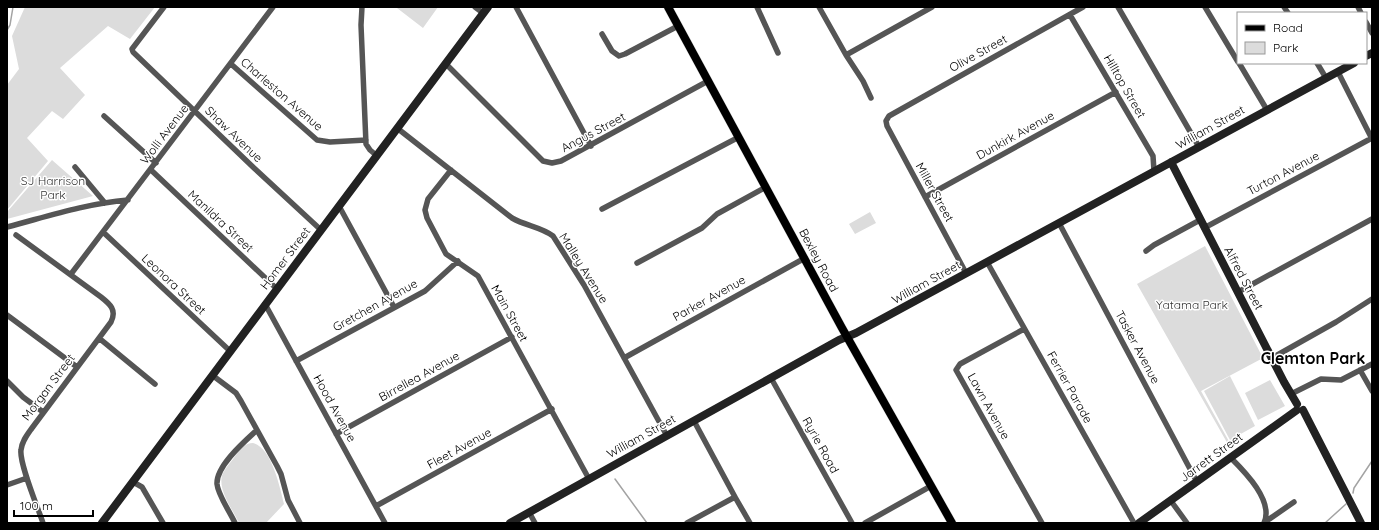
<svg xmlns="http://www.w3.org/2000/svg" width="1379" height="530" viewBox="0 0 1379 530" font-family="Quicksand,sans-serif">
<style>
.green{fill:#dcdcdc}
.lines{fill:none;stroke-linecap:round;stroke-linejoin:round}
.stream{stroke:#a3a3a3;stroke-width:1.5}
.primary-casing{stroke:#dbdbdb;stroke-width:9}
.street{stroke:#555;stroke-width:5.5}
.secondary{stroke:#222;stroke-width:8}
.primary{stroke:#000;stroke-width:8}
.labels{text-anchor:middle;dominant-baseline:central;stroke-width:3;stroke-linejoin:round;paint-order:stroke}
.street-label{font-size:12px;fill:#000;stroke:#fff}
.park-label{font-size:12px;fill:#333;stroke:#fff}
.district-label{font-size:16px;font-weight:bold;fill:#000;stroke:#fff}
</style>
<rect width="100%" height="100%" fill="#fff"/>
<path class="green" d="M25,7H155L130,39L108,26L60,68L85,95L63,119L52,111L27,138L48,161L7,210V85L19,69L12,36Z
M398,7H438L423,28L397,8Z
M52,160L93,196L7,219V212Z
M870,212L876,223L855,234L849,224Z
M1205,246L1263,358L1201,391L1231,445L1229,446L1137,284Z
M1230,376L1255,426L1230,440L1204,391Z
M1270,380L1285,406L1258,420L1245,393Z
M253,443C272,448 280,488 284,504L266,523H239C233,510 216,488 223,473C226,467 232,461 236,455C241,449 245,443 253,443Z"/>
<g class="lines">
<path class="stream" d="M7,30L10,25L13,7
M615,479L647,523
M1353,493L1354,488L1372,461
M1325,523L1346,504"/>
<defs>
<path id="primary" d="M668,7L842,328L952,523"/>
</defs>
<use href="#primary" class="primary-casing"/>
<path class="street" d="M164,7L132,49L133,52L254,168L321,230
M362,7L361,25L366,144L370,150L376,155
M475,7L483,13
M516,7L591,146
M757,7L778,53
M819,7L846,55L863,81L871,98
M1118,7L1199,147
M1205,7L1238,62
M1284,7L1288,13
M1358,7L1361,13
M1070,15L1153,156L1154,171
M1366,22L1372,33
M602,34L612,51L619,56L625,54L678,26
M846,55L932,7
M1239,63L1267,110
M1317,63L1326,78
M231,64L317,140L330,142L366,140
M446,64L543,161L552,163L561,161L708,81
M1338,72L1372,139
M104,116L156,163
M397,128L512,218C526,226 541,227 553,236L584,285L667,436
M75,167L105,203
M151,170L277,289
M451,170L428,199L425,210L427,218L446,254L478,276L589,479
M925,197L1116,92
M339,206L394,307
M602,209L739,137
M1059,223L1197,482
M7,227C49,216 84,204 128,200
M1204,228L1372,138
M103,232L230,351
M16,235L101,297C110,304 117,310 111,322L32,428C27,435 22,441 21,450C19,463 38,508 43,523
M1146,251L1154,245L1200,220
M987,262L1134,523
M637,263L702,228L717,214L766,187
M966,273L887,126L886,121L889,116L1083,7
M71,274L273,7
M1238,292L1372,219
M265,304L385,523
M7,315L77,367
M1024,329L960,364L956,370L1042,523
M99,338L155,384
M624,358L805,258
M1272,358L1336,322L1372,299
M296,361L425,291L458,261
M1360,370L1372,391
M212,375L236,393L241,401L277,466L281,474L288,500L300,523
M771,378L852,523
M7,381L23,397L43,412
M1291,394L1321,379L1341,380L1372,364
M694,421L735,497L750,523
M336,434L512,337
M1231,458C1245,472 1274,501 1264,523
M133,482L142,487L163,523
M7,485L27,478
M1171,501L1187,523
M376,506L552,409
M529,512L535,523
M1265,522L1294,502
M235,523C230,512 218,495 217,484C216,466 245,441 257,430
M687,523L735,497
M865,523L931,486"/>
<path class="secondary" d="M1366,56L1372,53
M1171,162L1284,382L1297,404
M1303,410L1361,523
M102,523L488,7
M510,523L839,340L856,333L1354,63
M1139,523L1297,410"/>
<use href="#primary" class="primary"/>
</g>
<g class="labels">
<g class="street-label">
<text transform="translate(978 53) rotate(-29)">Olive Street</text>
<text transform="translate(1125 86) rotate(60)">Hilltop Street</text>
<text transform="translate(282 94) rotate(41)">Charleston Avenue</text>
<text transform="translate(1210 127) rotate(-29)">William Street</text>
<text transform="translate(593 132) rotate(-28)">Angus Street</text>
<text transform="translate(164 134) rotate(-53)">Wolli Avenue</text>
<text transform="translate(234 134) rotate(44)">Shaw Avenue</text>
<text transform="translate(1015 135) rotate(-29)">Dunkirk Avenue</text>
<text transform="translate(1283 173) rotate(-28)">Turton Avenue</text>
<text transform="translate(935 192) rotate(61)">Miller Street</text>
<text transform="translate(221 221) rotate(43)">Manildra Street</text>
<text transform="translate(285 258) rotate(-53)">Homer Street</text>
<text transform="translate(819 260) rotate(62)">Bexley Road</text>
<text transform="translate(584 268) rotate(58)">Malley Avenue</text>
<text transform="translate(1244 278) rotate(62)">Alfred Street</text>
<text transform="translate(926 282) rotate(-29)">William Street</text>
<text transform="translate(174 284) rotate(43)">Leonora Street</text>
<text transform="translate(709 298) rotate(-29)">Parker Avenue</text>
<text transform="translate(375 305) rotate(-29)">Gretchen Avenue</text>
<text transform="translate(510 313) rotate(61)">Main Street</text>
<text transform="translate(1138 347) rotate(62)">Tasker Avenue</text>
<text transform="translate(419 376) rotate(-29)">Birrellea Avenue</text>
<text transform="translate(48 387) rotate(-53)">Morgan Street</text>
<text transform="translate(1070 387) rotate(61)">Ferrier Parade</text>
<text transform="translate(989 406) rotate(61)">Lawn Avenue</text>
<text transform="translate(335 408) rotate(61)">Hood Avenue</text>
<text transform="translate(641 436) rotate(-29)">William Street</text>
<text transform="translate(821 445) rotate(61)">Ryrie Road</text>
<text transform="translate(459 448) rotate(-29)">Fleet Avenue</text>
<text transform="translate(1211 457) rotate(-36)">Jarrett Street</text>
</g>
<g class="park-label">
<text x="53" y="180">SJ Harrison<tspan x="53" dy="14">Park</tspan></text>
<text x="1192" y="304">Yatama Park</text>
</g>
<g class="district-label">
<text x="1313" y="358">Clemton Park</text>
</g>
</g>
<rect width="1379" height="530" fill="none" stroke="#000000" stroke-width="16"/>
<rect x="1237" y="12" width="130" height="52" fill="#ffffff" stroke="#999999"/>
<rect x="1245" y="25" width="20" height="6" fill="#000000" stroke="#999999"/>
<text x="1273" y="32" font-size="12" fill="#000000">Road</text>
<rect x="1245" y="42" width="20" height="12" fill="#dcdcdc" stroke="#999999"/>
<text x="1273" y="52" font-size="12" fill="#000000">Park</text>
<path d="M14 510v6h79v-6" fill="none" stroke="#000000" stroke-width="2"/>
<text x="20" y="510" font-size="12" fill="#000000" stroke="#ffffff" stroke-width="3" paint-order="stroke">100 m</text>
</svg>
